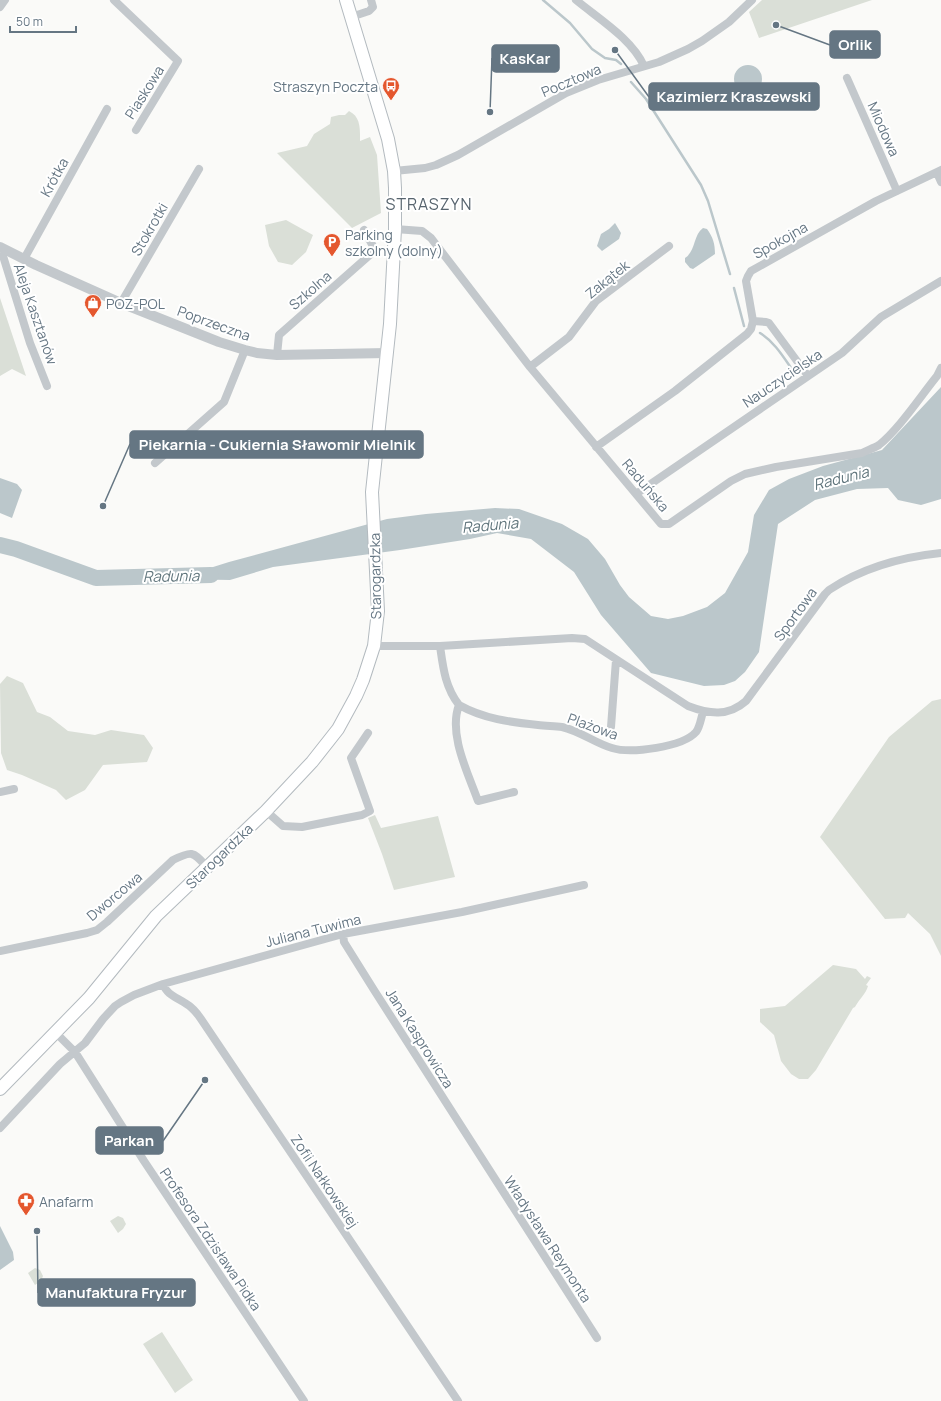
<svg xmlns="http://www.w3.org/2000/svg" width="941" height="1401" viewBox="0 0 941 1401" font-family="Manrope,sans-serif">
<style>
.green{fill:#dadfd7}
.water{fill:#bbc7cb}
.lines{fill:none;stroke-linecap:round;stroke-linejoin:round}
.stream{stroke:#bbc7cb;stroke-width:2.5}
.river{stroke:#bbc7cb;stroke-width:16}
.secondary-casing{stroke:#b3babf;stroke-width:14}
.minor{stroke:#c3c8cc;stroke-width:8}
.tertiary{stroke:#c3c8cc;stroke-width:10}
.secondary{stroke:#fff;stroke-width:12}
.labels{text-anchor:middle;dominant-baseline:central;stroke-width:4;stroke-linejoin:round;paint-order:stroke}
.street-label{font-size:14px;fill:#657683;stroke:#fff}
.poi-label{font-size:14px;fill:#657683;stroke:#fff;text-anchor:start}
.water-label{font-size:15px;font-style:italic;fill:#60757c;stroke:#fff}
.quarter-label{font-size:16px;letter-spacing:1px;fill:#57646e;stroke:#fff}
.leader{fill:none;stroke:#657683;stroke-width:1.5}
.callout-dot{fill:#657683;stroke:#fff;stroke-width:1.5}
.callout{fill:#657683;stroke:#657683;stroke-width:1.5}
.callout-label{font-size:15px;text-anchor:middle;font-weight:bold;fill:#fff}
</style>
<rect width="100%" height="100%" fill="#fafaf8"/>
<path class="green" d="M762,0H872L759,38L749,12Z
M349,111C361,117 360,129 360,141L370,137L377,155L381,213L352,228L277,153L307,146L314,134L330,124L331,117L339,115H345Z
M286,220L313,235L306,252L292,265L278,262L269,246L265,225Z
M0,298L26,376L12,369L0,376Z
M7,676L23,683L37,712L50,717L68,731L95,735L111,730L144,735L153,748L147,762L103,765L85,790L66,800L56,790L22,775L7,770L1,753L0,684Z
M941,699V956L930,934L908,913L905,918L885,919L820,837L889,737L932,701Z
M375,815L381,828L438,816L455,877L394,890L382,854L368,818Z
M833,965L856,969L865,979L867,976L871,978L866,985L868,986C866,994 859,999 855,1007L853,1008L816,1070L808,1079H799L791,1074L781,1061L774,1035L760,1022V1009L785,1006Z
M118,1216L123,1218L126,1224L123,1229L118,1233L110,1221Z
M35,1268L40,1270L43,1276L41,1281L35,1285L28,1273Z
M162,1332L193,1380L175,1393L143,1344Z"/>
<path class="water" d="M734 79a14 14 0 1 1 28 0a14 14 0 1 1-28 0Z
M615,223L621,233L619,239L602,251L597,246L601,234L609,229Z
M703,228L707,229C713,237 715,244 715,254L693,269L690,268L685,262V258C696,251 693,235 703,228Z
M941,387V499L921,505L898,500L888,488L857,489L815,500L778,524L759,652L745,672L735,681L724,685L704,686L651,673L601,615L574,572L531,539L497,533L470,539L400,550L273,567L230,580L175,579L229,562L387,519L426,514L495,508L519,509L562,524L588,539L605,559L620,585L629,597L651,616L668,619L683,616L707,607L725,593L748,552L754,515L769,490L789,479L823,466L882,450Z
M0,478L17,484L22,490L12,518L0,513Z
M0,1226L13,1252L14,1260L0,1270Z"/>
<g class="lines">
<path class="stream" d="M543,0L570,23L592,49L605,58L616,60L621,64
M631,82L646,99L701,185L708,201L730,274
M734,288L744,326
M760,333C776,343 785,360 796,375"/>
<path class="river" d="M0,545L16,549L96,578L211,575"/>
<defs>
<path id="secondary" d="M0,1089L89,998L156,916L266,811L312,762L338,729L356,696L363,680L374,646L378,611L372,492L390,324L395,229V188L394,171L388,139L346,0"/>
</defs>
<use href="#secondary" class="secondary-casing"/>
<path class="minor" d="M114,0L178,61L136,130
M576,0C599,19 632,39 644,66
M0,7L5,0
M351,17L369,11L373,7L371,0
M847,78L897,191
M394,171L425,168L436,165L458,155L566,93L598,80L659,62L688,49L702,41L729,22L752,0
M937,173L941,182
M395,229L422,231L431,238L530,367L661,524H669L731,481L745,474L776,467L862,453C868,450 874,448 879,445C899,429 920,397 937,376L941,368
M6,250L3,256L30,343L47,386
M24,259L107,109
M121,303L199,169
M753,321L766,322L769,323L808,376
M277,355L279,335L372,253L374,248L364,230
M530,367L569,337L596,301L669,246
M596,447L675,391L747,334L751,329L753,321L746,281L748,276L751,271L876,201L941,170
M155,463L224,402L245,350
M636,494L842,353L881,317L941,281
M374,646H440L572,638L585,639L688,706C709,714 728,717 746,701L825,594L829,590C862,568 902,557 941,553
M440,646C443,667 445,687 459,705C448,734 468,773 478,801L514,792
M459,705C484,719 510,722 538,725C546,726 554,726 562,727C580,731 595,743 612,748C631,754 683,747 696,732C700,727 701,718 703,712
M611,727L616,660
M0,792L14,789
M266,811L283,826L302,827L362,815L370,811L351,758L368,733
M343,934L344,942L374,990L597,1338
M0,951L87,933L97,930L107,922L173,860C193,850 193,852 207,867
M163,984C167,995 176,997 185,1003C192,1007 197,1013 201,1019L458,1401
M56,1033L75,1052L144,1161L304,1401
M0,1128L60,1064L85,1043L103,1019L115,1006L121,1002L134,995L163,984L343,934L462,912L584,885"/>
<path class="tertiary" d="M0,247L36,265L121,303L219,342L245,350L257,353L277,355L387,353"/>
<use href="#secondary" class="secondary"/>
</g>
<defs>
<symbol id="bus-pin" viewBox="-11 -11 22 30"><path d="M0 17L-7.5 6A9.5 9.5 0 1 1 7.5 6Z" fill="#e4572e" stroke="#fff"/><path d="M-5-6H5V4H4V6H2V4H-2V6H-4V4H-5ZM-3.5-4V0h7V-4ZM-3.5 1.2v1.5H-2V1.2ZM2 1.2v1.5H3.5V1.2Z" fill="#fff"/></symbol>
<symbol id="parking-pin" viewBox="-11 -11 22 30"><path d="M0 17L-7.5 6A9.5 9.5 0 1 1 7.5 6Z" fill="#e4572e" stroke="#fff"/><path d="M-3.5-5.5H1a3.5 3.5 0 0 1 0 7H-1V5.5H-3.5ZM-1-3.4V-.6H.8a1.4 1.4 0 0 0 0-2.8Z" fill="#fff"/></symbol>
<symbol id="shop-pin" viewBox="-11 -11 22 30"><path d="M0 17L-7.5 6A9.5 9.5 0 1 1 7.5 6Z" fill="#e4572e" stroke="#fff"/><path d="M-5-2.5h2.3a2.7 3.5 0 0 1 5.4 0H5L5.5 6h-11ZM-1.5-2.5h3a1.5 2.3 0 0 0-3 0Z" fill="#fff"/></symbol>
<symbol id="pharmacy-pin" viewBox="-11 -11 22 30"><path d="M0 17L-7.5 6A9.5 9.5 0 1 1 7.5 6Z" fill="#e4572e" stroke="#fff"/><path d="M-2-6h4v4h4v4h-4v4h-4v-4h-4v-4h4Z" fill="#fff"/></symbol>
</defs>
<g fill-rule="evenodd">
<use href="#bus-pin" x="381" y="76" width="20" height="27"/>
<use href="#parking-pin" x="322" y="232" width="20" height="27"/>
<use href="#shop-pin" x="83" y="293" width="20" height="27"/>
<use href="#pharmacy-pin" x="16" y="1191" width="20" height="27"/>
</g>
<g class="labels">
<g class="street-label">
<text transform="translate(571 80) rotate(-23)">Pocztowa</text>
<text transform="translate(144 92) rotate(-58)">Piaskowa</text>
<text transform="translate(884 129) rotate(66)">Miodowa</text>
<text transform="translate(54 177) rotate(-61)">Krótka</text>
<text transform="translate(149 229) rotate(-60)">Stokrotki</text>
<text transform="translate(780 240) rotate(-29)">Spokojna</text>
<text transform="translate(607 279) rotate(-39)">Zakątek</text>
<text transform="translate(310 290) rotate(-41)">Szkolna</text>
<text transform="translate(36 314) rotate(71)">Aleja Kasztanów</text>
<text transform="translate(214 323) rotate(20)">Poprzeczna</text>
<text transform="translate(782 378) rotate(-34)">Nauczycielska</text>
<text transform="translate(646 485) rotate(50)">Raduńska</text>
<text transform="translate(375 576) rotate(-91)">Starogardzka</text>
<text transform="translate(795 614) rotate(-54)">Sportowa</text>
<text transform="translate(593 726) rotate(20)">Plażowa</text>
<text transform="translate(219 856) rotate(-44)">Starogardzka</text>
<text transform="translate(114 896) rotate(-40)">Dworcowa</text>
<text transform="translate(313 930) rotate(-14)">Juliana Tuwima</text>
<text transform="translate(420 1038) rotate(58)">Jana Kasprowicza</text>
<text transform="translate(325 1181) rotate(56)">Zofii Nałkowskiej</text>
<text transform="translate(211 1239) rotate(56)">Profesora Zdzisława Pidka</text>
<text transform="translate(548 1239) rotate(57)">Władysława Reymonta</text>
</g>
<g class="poi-label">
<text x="378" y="86" text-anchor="end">Straszyn Poczta</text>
<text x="345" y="234">Parking<tspan x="345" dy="16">szkolny (dolny)</tspan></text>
<text x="106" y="303">POZ-POL</text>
<text x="39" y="1201">Anafarm</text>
</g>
<g class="water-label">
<text transform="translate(841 478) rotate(-14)">Radunia</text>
<text transform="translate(490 525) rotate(-5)">Radunia</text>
<text transform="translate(171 576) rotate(-1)">Radunia</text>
</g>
<g class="quarter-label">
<text x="429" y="204">STRASZYN</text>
</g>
</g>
<path class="leader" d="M776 25L830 45M490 112L492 58M615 50L649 97M103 506L130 444M205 1080L163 1141M37 1231L38 1293"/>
<g class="callout-dot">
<circle cx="776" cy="25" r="4"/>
<circle cx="490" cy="112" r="4"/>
<circle cx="615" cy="50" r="4"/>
<circle cx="103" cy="506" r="4"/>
<circle cx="205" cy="1080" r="4"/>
<circle cx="37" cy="1231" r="4"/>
</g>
<g class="callout">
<rect x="830" y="31" width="50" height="27" rx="4"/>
<rect x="492" y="45" width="67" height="27" rx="4"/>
<rect x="649" y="83" width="170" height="27" rx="4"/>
<rect x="130" y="431" width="293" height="27" rx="4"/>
<rect x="96" y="1127" width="67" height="27" rx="4"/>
<rect x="38" y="1279" width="157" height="27" rx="4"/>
</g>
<g class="callout-label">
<text x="855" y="50">Orlik</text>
<text x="525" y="64">KasKar</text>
<text x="734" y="102">Kazimierz Kraszewski</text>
<text x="277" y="450">Piekarnia - Cukiernia Sławomir Mielnik</text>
<text x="129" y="1146">Parkan</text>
<text x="116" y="1298">Manufaktura Fryzur</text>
</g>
<path d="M10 26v6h66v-6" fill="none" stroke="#657683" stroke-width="2"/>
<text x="16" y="26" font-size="12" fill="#657683" stroke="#ffffff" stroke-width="3" paint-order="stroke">50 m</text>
</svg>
